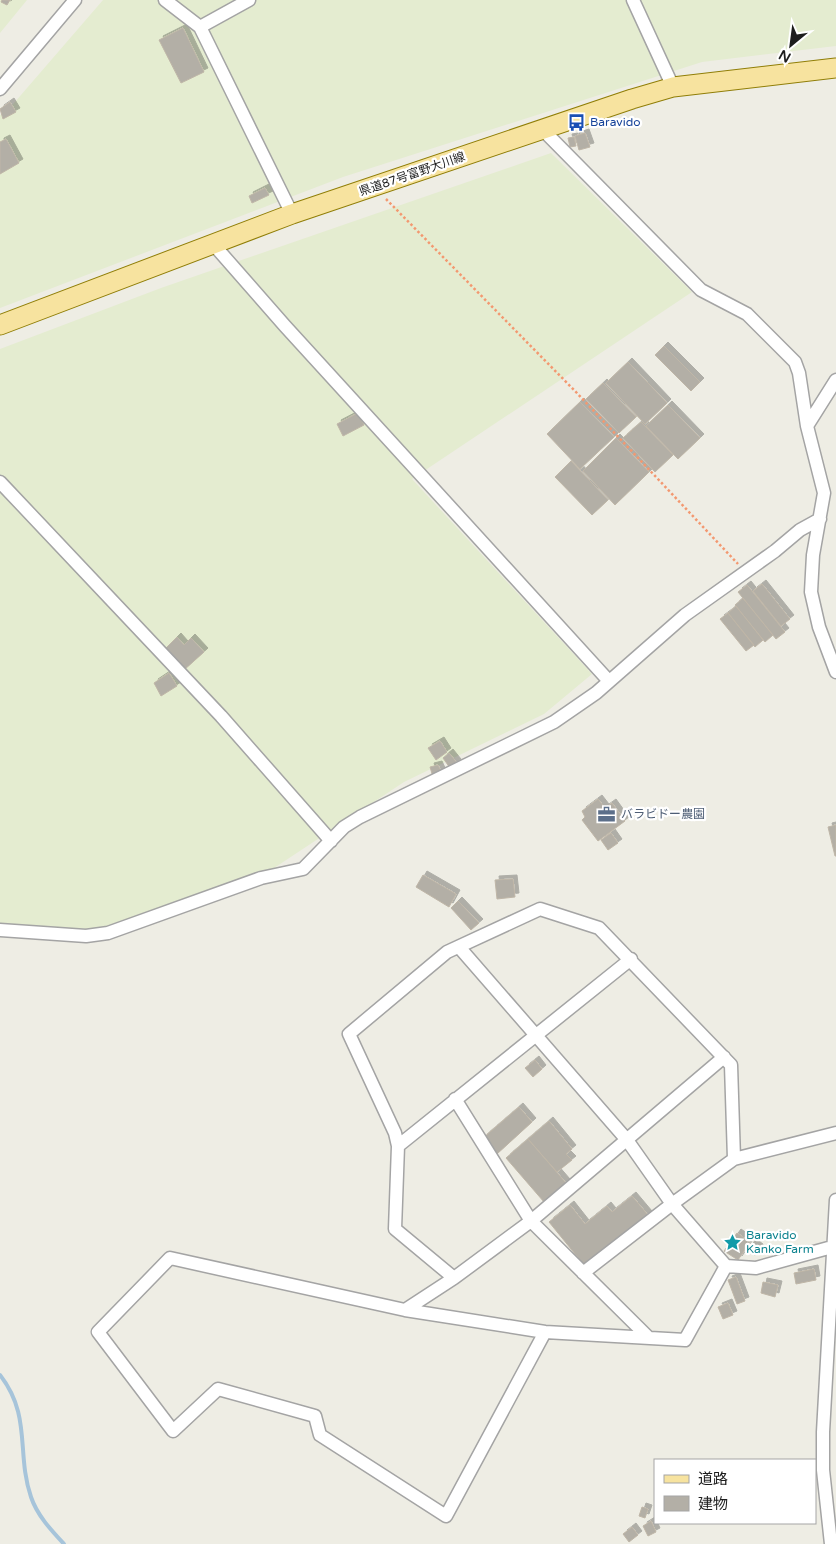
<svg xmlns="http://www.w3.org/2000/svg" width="836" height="1544" viewBox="0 0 836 1544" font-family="'Varela Round','Noto Sans JP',sans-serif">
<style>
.farmland{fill:#e4ecd0}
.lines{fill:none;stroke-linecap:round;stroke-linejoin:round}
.stream{stroke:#a6c4da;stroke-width:4}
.building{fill:#b3afa6;stroke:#bfb6a7;filter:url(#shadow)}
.street-casing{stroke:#a4a4a4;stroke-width:15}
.primary-casing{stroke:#907e07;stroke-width:21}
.path{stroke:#f39870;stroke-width:2.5;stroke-dasharray:2.5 2.5;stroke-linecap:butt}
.street{stroke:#fff;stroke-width:12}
.primary{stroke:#f7e39f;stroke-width:19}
.labels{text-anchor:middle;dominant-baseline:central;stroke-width:4.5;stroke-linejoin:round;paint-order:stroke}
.transit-label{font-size:12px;fill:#164399;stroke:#fff;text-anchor:start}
.street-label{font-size:12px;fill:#1d1d1d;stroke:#fff}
.service-label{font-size:12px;fill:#4e5e75;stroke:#fff;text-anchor:start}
.culture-label{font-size:12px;fill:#0d838f;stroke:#fff;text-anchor:start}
</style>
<defs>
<filter id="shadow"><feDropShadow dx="4" dy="-4" stdDeviation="0" flood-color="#0004"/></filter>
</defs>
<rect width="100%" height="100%" fill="#eeede4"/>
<path class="farmland" d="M0,0H27L0,33Z
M103,0H836V46L702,62L343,177L0,308V115L8,110Z
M551,153L692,292L412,479L592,674L544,714L404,782L259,878L92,931L0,929V349L161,288Z"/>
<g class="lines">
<path class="stream" d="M0,1375C32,1416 16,1453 31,1497C37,1515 51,1530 64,1544"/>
</g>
<path class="building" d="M2,0H10L7,5L1,2Z
M183,28L204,72L181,83L159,40Z
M10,102L16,112L3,119L0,109Z
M585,133L590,147L579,150L575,136Z
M574,137L576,146L570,147L568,138Z
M6,139L19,163L0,174V142Z
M265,188L269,195L252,203L249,196Z
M664,346L700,382L691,391L655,355Z
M628,362L667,403L645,424L606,383Z
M603,383L636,417L619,433L586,399Z
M580,402L614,437L580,469L547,434Z
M668,405L700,438L678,459L646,426Z
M358,413L364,425L343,436L337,424Z
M641,422L673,455L655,472L623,438Z
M616,438L649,472L615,505L583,471Z
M571,461L608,500L592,515L555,477Z
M762,584L790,619L781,626L753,591Z
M747,585L785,632L776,639L738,592Z
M743,598L773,635L765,642L735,605Z
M736,606L763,640L755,647L728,613Z
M728,613L754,645L746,651L720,619Z
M177,637L184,645L191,638L204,652L184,670L164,650Z
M169,673L177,686L161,696L154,683Z
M440,741L447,752L436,760L428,748Z
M449,753L457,763L450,768L443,758Z
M438,765L442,774L433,777L430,767Z
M598,799L605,808L612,803L625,821L598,841L582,820L585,817L582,811Z
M836,825V856H835L828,827Z
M611,833L618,843L608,850L601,840Z
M423,875L456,894L449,907L416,887Z
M513,879L515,897L497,899L495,880Z
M458,901L479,923L471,930L451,908Z
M535,1060L542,1069L533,1077L525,1068Z
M519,1107L532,1122L497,1154L483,1138Z
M549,1121L572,1149L566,1154L572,1160L557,1172L528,1139Z
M528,1139L566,1183L544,1202L506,1158Z
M632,1196L648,1215L584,1265L549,1222L570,1205L585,1224L607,1206L612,1212Z
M737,1233L750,1242L738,1260L724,1251Z
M752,1243L759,1248L755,1255L747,1250Z
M814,1269L816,1280L796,1284L794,1273Z
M736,1277L745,1301L737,1304L728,1280Z
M763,1282L778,1285L775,1297L761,1293Z
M728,1303L733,1315L723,1319L718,1307Z
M642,1507L648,1509L645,1518L639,1516Z
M651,1521L656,1532L648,1536L643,1526Z
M632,1527L638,1535L629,1542L623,1534Z"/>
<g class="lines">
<defs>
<path id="street" d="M165,0L200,27L292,214
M633,0L673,87
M200,27L249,0
M0,89L75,0
M543,130L701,290L747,314L795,362L799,373L807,426L824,493L813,555L811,592L819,627L836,672
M214,245L285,326L608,680
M807,426L836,380
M0,482L221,716L331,841
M0,930L86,936L108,933L261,878L303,869L344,827L360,817L554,722L596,693L685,615L775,551L800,530L820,519
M459,947L627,1140L672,1204L726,1266L756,1268L832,1247
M455,1099L531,1221L649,1338
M398,1146L631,959
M583,1273L672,1204L734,1159L836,1133
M454,1278L395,1229L398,1146L395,1133L349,1034L447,952L540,909L599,928L731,1065L734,1159
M405,1310L454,1278L531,1221L724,1057
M545,1332L446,1516L320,1435L315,1416L218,1389L173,1431L98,1332L170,1258L405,1310L545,1332L685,1340L726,1266
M831,1544L823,1470V1432L836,1200"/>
<path id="primary" d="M0,325L292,214L632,99L673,87L836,68"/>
</defs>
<use href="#street" class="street-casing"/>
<use href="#primary" class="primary-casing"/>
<path class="path" d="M386,199L575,391L738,564"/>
<use href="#street" class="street"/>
<use href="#primary" class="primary"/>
</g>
<defs>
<symbol id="bus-bare" viewBox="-9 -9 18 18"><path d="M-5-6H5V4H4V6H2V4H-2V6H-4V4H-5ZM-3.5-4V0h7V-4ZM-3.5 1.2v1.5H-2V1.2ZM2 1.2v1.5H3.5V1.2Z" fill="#1a4fb4" stroke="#fff" stroke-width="2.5" paint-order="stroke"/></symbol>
<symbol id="office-bare" viewBox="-9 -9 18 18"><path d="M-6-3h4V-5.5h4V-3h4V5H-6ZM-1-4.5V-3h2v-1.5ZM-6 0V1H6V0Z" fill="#5c6f8a" stroke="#fff" stroke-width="2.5" paint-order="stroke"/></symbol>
<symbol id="sight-bare" viewBox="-9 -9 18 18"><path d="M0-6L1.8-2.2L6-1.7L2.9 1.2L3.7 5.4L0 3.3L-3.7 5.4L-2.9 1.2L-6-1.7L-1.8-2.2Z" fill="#0f9aa8" stroke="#fff" stroke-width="2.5" paint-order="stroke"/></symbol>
</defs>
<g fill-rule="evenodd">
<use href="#bus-bare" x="564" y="110" width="25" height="25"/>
<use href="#office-bare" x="594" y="802" width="25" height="25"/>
<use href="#sight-bare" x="720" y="1230" width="25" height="25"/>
</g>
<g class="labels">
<g class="transit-label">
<text x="590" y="122">Baravido</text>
</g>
<g class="street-label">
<text transform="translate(412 174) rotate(-19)">県道87号富野大川線</text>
</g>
<g class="service-label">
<text x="621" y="814">バラビドー農園</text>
</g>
<g class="culture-label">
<text x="746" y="1235">Baravido<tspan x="746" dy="14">Kanko Farm</tspan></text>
</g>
</g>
<rect x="654" y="1459" width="162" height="65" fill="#ffffff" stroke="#a5a5a5"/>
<rect x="664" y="1475" width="25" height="8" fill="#f7e39f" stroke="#a5a5a5"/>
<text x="698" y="1484" font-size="15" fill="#1d1d1d">道路</text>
<rect x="664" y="1496" width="25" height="15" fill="#b3afa6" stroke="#a5a5a5"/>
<text x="698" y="1509" font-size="15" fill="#1d1d1d">建物</text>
<g transform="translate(791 45) rotate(209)" stroke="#ffffff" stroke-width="4" paint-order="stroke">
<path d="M0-4L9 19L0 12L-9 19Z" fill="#1d1d1d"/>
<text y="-8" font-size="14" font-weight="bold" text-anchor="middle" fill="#1d1d1d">N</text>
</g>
</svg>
